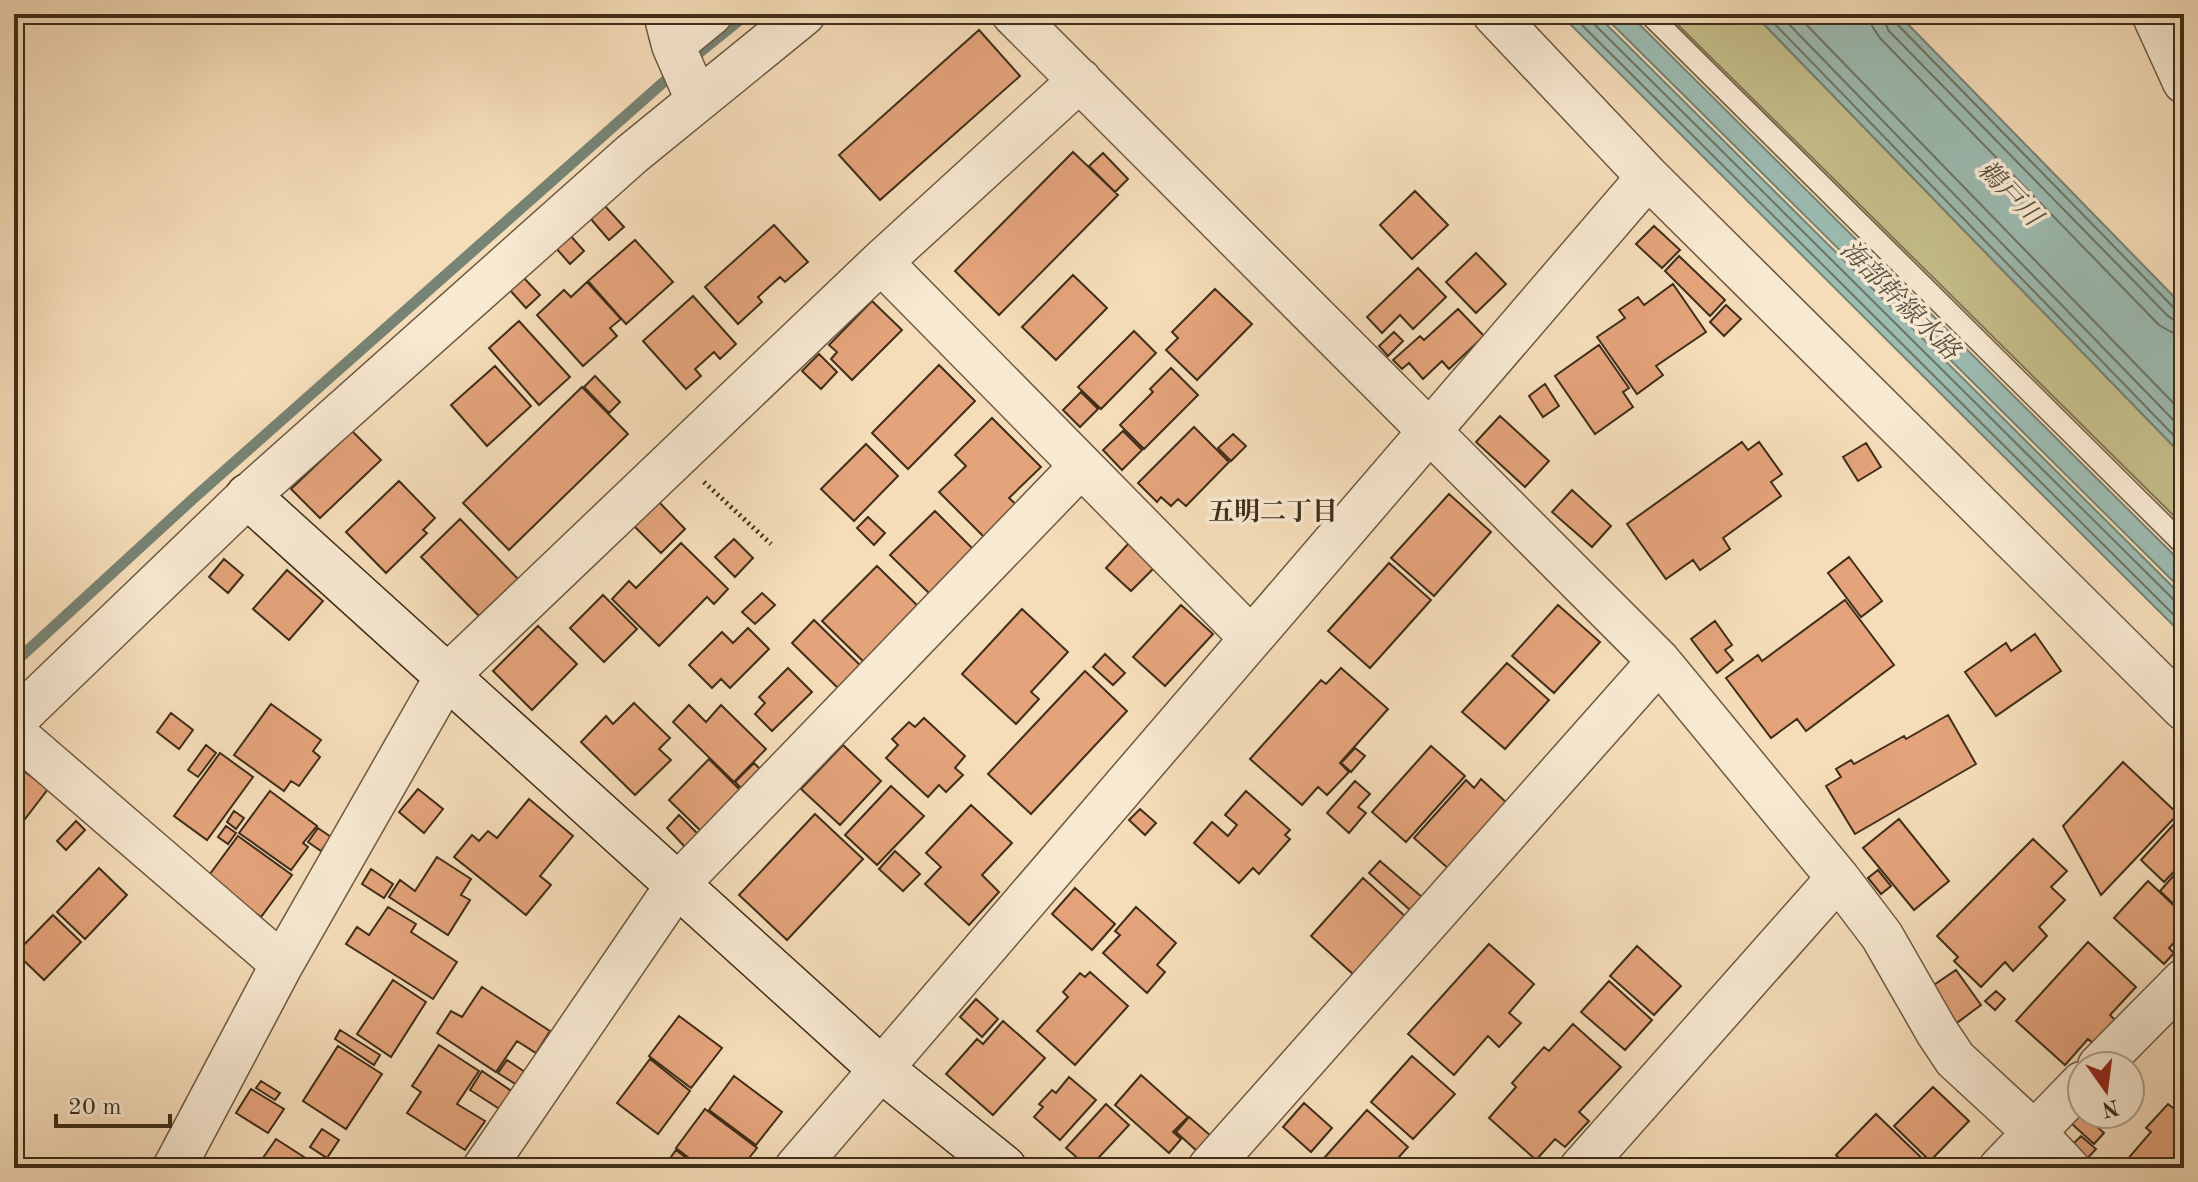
<svg xmlns="http://www.w3.org/2000/svg" width="2198" height="1182" viewBox="0 0 2198 1182" font-family="'Old Standard TT','Noto Serif JP',serif">
<style>
.green{fill:#c4be8a;stroke:#827652;stroke-width:2}
.water{fill:#9cbbb1;stroke:#778374;stroke-width:2}
.lines{fill:none;stroke-linecap:round;stroke-linejoin:round}
.shore{stroke:#6e7465;stroke-width:2}
.stream{stroke:#778374;stroke-width:11}
.building{fill:#e4a37b;stroke:#402e19;stroke-width:2}
.lane-casing{stroke:#6d5a41;stroke-width:23}
.street-casing{stroke:#6d5a41;stroke-width:45}
.secondary-casing{stroke:#402e19;stroke-width:47}
.path{stroke:#402e19;stroke-width:5;stroke-dasharray:2 4;stroke-linecap:butt}
.lane{stroke:#f8e9d2;stroke-width:20}
.street{stroke:#f8e9d2;stroke-width:42}
.secondary{stroke:#f8e9d2;stroke-width:44}
.labels{text-anchor:middle;dominant-baseline:central;stroke-width:7;stroke-linejoin:round;paint-order:stroke}
.water-label{font-size:26px;font-style:italic;fill:#57513f;stroke:#f8e9d2}
.neighbourhood-label{font-size:26px;font-weight:bold;fill:#402e19;stroke:#f8e9d2}
</style>
<rect width="100%" height="100%" fill="#f5ddb9"/>
<filter id="stains"><feTurbulence type="fractalNoise" baseFrequency=".0025" numOctaves="4"/><feColorMatrix values="0 0 0 0 .2 0 0 0 0 .09 0 0 0 0 .02 0 0 0 .5 -.17"/></filter>
<radialGradient id="worn" r=".72"><stop offset=".6" stop-color="#630" stop-opacity="0"/><stop offset="1" stop-color="#630" stop-opacity=".3"/></radialGradient>
<path class="green" d="M1667,14H1754L2184,457V526Z"/>
<path class="water" d="M1560,14H1596L2184,598V636Z
M1602,14H1629L2184,565V592Z
M1754,14H1898L2184,307V457Z"/>
<g class="lines">
<path class="shore" d="M1571,14L2184,625
M1591,14L1593,23L2175,601L2184,603
M1765,14L2184,446
M1779,14L2184,431
M1796,14L2184,414
M1871,14L1872,26L1880,38L2159,325L2171,332L2184,334
M1883,14L1888,30L2168,316L2175,321L2184,322
M1893,14L1896,23L2175,309L2184,312"/>
<path class="stream" d="M689,61L747,14
M14,663L195,497L675,72"/>
</g>
<path class="building" d="M979,30L1020,76L880,200L839,155Z
M1073,152L1118,195L999,315L955,271Z
M1103,153L1128,179L1115,192L1089,166Z
M1415,191L1448,225L1412,259L1380,225Z
M604,205L624,227L609,240L590,218Z
M774,225L808,262L785,282L780,277L758,297L762,302L738,324L705,287Z
M1654,226L1680,250L1662,268L1636,244Z
M569,234L584,251L570,264L555,247Z
M635,240L673,282L626,324L588,281Z
M1476,253L1506,284L1476,313L1446,282Z
M1679,256L1725,300L1710,316L1665,271Z
M1418,268L1446,297L1413,329L1400,315L1382,333L1367,317Z
M1073,275L1107,308L1056,360L1022,327Z
M522,276L540,295L526,308L508,288Z
M587,282L621,319L610,328L617,336L583,366L537,315L564,290L571,297Z
M1673,284L1706,332L1656,366L1663,375L1637,394L1597,337L1625,318L1619,310L1638,297L1644,305Z
M1215,289L1252,324L1197,380L1166,350L1178,338L1172,332Z
M693,296L736,344L720,359L714,352L695,369L701,376L686,389L643,341Z
M872,301L902,330L852,380L831,359L837,352L829,345Z
M1726,305L1741,319L1724,336L1710,322Z
M1458,309L1484,336L1449,369L1442,361L1423,379L1409,363L1402,369L1393,360L1420,336L1424,340Z
M519,321L570,377L539,405L489,348Z
M1134,331L1156,353L1101,409L1078,387Z
M1394,332L1403,341L1388,356L1379,346Z
M1599,345L1629,388L1623,392L1633,407L1595,434L1555,376Z
M819,354L837,372L821,389L802,371Z
M939,365L975,401L908,469L872,433Z
M495,366L531,406L487,446L451,405Z
M1171,368L1198,395L1144,449L1120,425L1153,392L1150,389Z
M595,376L620,402L609,413L584,387Z
M1545,384L1559,406L1543,417L1529,396Z
M582,387L628,434L509,550L463,503Z
M1081,392L1098,409L1080,427L1063,410Z
M1500,416L1549,461L1525,487L1476,442Z
M992,418L1041,467L1009,498L1019,507L986,539L939,492L966,466L955,455Z
M1194,427L1229,462L1186,506L1178,499L1171,506L1161,497L1157,502L1138,483Z
M352,431L381,460L320,518L291,489Z
M1123,431L1142,450L1122,470L1103,450Z
M1233,434L1246,446L1231,461L1218,448Z
M1742,442L1748,450L1759,442L1782,474L1771,482L1781,496L1723,538L1730,549L1700,570L1693,560L1666,579L1627,524Z
M1866,443L1881,467L1858,481L1843,457Z
M866,444L898,476L854,521L821,489Z
M399,481L435,518L423,530L427,533L386,573L346,532Z
M1572,490L1611,526L1592,547L1552,512Z
M1449,494L1491,532L1434,596L1391,558Z
M658,501L685,529L661,553L633,525Z
M935,511L977,553L933,597L890,555Z
M868,517L885,533L874,545L857,528Z
M460,519L518,579L479,616L421,557Z
M734,539L753,558L735,577L715,557Z
M681,543L728,589L714,604L707,597L659,646L612,599L629,581L636,588Z
M1129,543L1155,567L1131,591L1106,568Z
M1849,557L1882,601L1861,617L1828,573Z
M224,559L243,575L228,593L209,577Z
M1389,563L1431,600L1370,668L1328,631Z
M877,566L923,611L868,666L822,621Z
M287,570L323,601L289,640L253,609Z
M762,593L775,605L755,624L742,612Z
M603,595L637,629L604,662L570,628Z
M1845,600L1894,665L1806,731L1797,719L1771,738L1726,678L1758,655L1762,661Z
M1181,605L1213,634L1165,686L1133,657Z
M1558,605L1600,642L1554,693L1512,656Z
M1022,609L1068,652L1031,692L1039,699L1016,724L962,674Z
M814,620L864,669L842,692L792,643Z
M1715,621L1732,645L1725,650L1733,660L1717,673L1691,639Z
M538,626L577,664L532,710L493,671Z
M748,628L769,649L730,688L721,679L712,688L689,665L722,632L733,643Z
M2035,634L2061,671L1996,716L1965,672L2006,643L2011,651Z
M1105,654L1125,673L1113,685L1093,667Z
M1507,663L1549,700L1505,749L1462,712Z
M788,668L812,692L772,731L755,714L765,703L759,697Z
M1341,668L1388,709L1340,763L1349,772L1327,795L1318,787L1302,805L1250,759L1321,680L1326,684Z
M1085,671L1127,711L1031,814L988,774Z
M634,703L670,738L659,749L671,760L635,795L581,742L606,716L613,724Z
M271,704L321,740L313,751L320,757L299,786L291,781L284,791L234,755Z
M689,705L706,722L721,705L766,749L734,782L673,722Z
M171,713L193,730L179,749L157,732Z
M1948,715L1976,764L1855,834L1826,786L1841,777L1836,769L1851,760L1854,764L1904,736L1906,739Z
M924,718L965,756L955,768L963,775L946,792L939,785L928,797L886,758L898,745L892,739L909,722L915,727Z
M206,745L216,753L198,777L188,770Z
M843,745L881,781L840,825L801,789Z
M1431,746L1465,776L1406,842L1372,812Z
M1355,748L1365,756L1351,772L1341,763Z
M220,753L253,777L207,840L174,816Z
M709,759L747,797L707,837L669,800Z
M2123,762L2178,814L2101,895L2063,826Z
M754,763L767,776L748,795L735,782Z
M17,766L48,789L15,832L14,770Z
M1481,779L1508,804L1449,869L1414,838L1466,780L1474,788Z
M1355,781L1370,794L1358,807L1366,813L1349,833L1327,813Z
M891,786L924,816L877,865L845,835Z
M418,789L443,809L424,833L399,812Z
M270,791L317,826L303,843L308,847L291,870L239,833Z
M1246,791L1290,830L1285,835L1290,839L1259,874L1253,868L1239,883L1194,843L1212,822L1228,836L1237,825L1225,815Z
M529,799L573,836L540,876L551,885L526,915L454,857L472,835L479,841L488,831L497,838Z
M971,805L1012,843L982,875L999,892L969,925L925,884L941,867L926,853Z
M1140,809L1156,823L1145,835L1129,820Z
M234,811L244,818L236,829L227,822Z
M2184,813V861L2164,882L2141,860Z
M815,814L863,859L787,940L739,895Z
M679,815L699,835L686,848L667,828Z
M1899,819L1949,881L1914,910L1863,848Z
M76,821L85,830L66,850L57,841Z
M226,826L236,833L228,844L218,837Z
M318,828L331,837L321,851L308,842Z
M238,836L292,875L261,917L207,878Z
M2033,839L2067,871L2051,887L2065,900L2039,927L2047,936L2013,971L2005,962L1981,987L1954,961L1958,957L1937,936Z
M895,851L920,874L903,891L879,869Z
M437,857L471,879L461,895L470,900L448,935L389,897L400,880L415,891Z
M1380,861L1422,897L1410,910L1369,873Z
M2184,864V914L2160,891Z
M99,868L127,895L85,939L57,912Z
M371,869L393,884L384,898L362,884Z
M1878,870L1891,886L1881,894L1868,878Z
M1363,878L1406,917L1354,975L1311,936Z
M2148,881L2184,915V932L2169,948L2174,953L2164,964L2114,918Z
M1075,888L1115,924L1092,950L1052,914Z
M388,907L416,924L411,932L457,962L433,999L346,944L357,927L369,935Z
M1136,907L1176,943L1157,965L1165,972L1147,993L1103,953L1120,935L1115,931Z
M53,915L81,942L44,980L16,953Z
M2088,942L2136,987L2110,1015L2117,1022L2095,1045L2088,1039L2065,1065L2016,1021Z
M1489,944L1534,984L1509,1013L1521,1023L1499,1047L1488,1036L1454,1075L1408,1034Z
M1637,946L1681,986L1654,1015L1610,976Z
M1956,970L1981,1005L1954,1025L1928,989Z
M1090,972L1128,1006L1075,1065L1037,1031L1068,997L1063,992L1080,973L1085,977Z
M393,980L426,1002L391,1057L357,1034Z
M1609,981L1652,1020L1625,1050L1581,1012Z
M482,987L550,1031L536,1053L517,1041L496,1072L437,1033L451,1011L462,1017Z
M1996,991L2005,999L1995,1010L1985,1001Z
M976,999L998,1019L982,1037L960,1017Z
M679,1016L722,1048L691,1088L649,1056Z
M1003,1021L1045,1058L993,1115L946,1074L977,1039L983,1044Z
M1573,1024L1621,1067L1579,1112L1589,1121L1565,1147L1555,1139L1536,1160L1489,1118L1516,1087L1512,1083L1544,1047L1549,1051Z
M340,1030L380,1055L374,1065L335,1039Z
M439,1045L479,1071L457,1104L485,1121L465,1150L407,1113L421,1092L412,1086Z
M338,1046L382,1074L346,1129L303,1101Z
M1412,1056L1455,1094L1413,1139L1371,1102Z
M650,1059L690,1091L658,1134L617,1103Z
M507,1060L525,1072L517,1085L498,1073Z
M482,1071L513,1092L501,1110L470,1090Z
M1141,1075L1188,1117L1173,1132L1181,1139L1169,1153L1115,1105Z
M734,1076L782,1112L756,1145L709,1110Z
M1069,1077L1096,1100L1060,1140L1034,1117L1043,1107L1039,1104L1052,1090L1056,1093Z
M261,1081L280,1093L275,1100L256,1088Z
M1933,1087L1969,1121L1930,1161L1894,1126Z
M251,1089L284,1109L268,1133L236,1113Z
M2184,1096V1168H2120L2151,1132L2146,1128L2168,1104L2173,1108Z
M1304,1103L1332,1128L1311,1152L1283,1127Z
M1106,1104L1129,1125L1089,1168L1066,1148Z
M705,1109L757,1148L741,1168H702L676,1148Z
M1367,1110L1408,1147L1389,1168H1337L1325,1157Z
M2082,1113L2104,1133L2094,1144L2072,1124Z
M1876,1114L1930,1166L1928,1168H1849L1836,1155Z
M1189,1117L1211,1136L1197,1151L1176,1132Z
M322,1129L339,1140L327,1158L310,1147Z
M2081,1136L2096,1149L2084,1162L2069,1148Z
M276,1139L321,1168H256Z
M676,1150L699,1168H663Z"/>
<g class="lines">
<defs>
<path id="lane" d="M1649,14L2184,545"/>
<path id="street" d="M665,14L673,45L697,100
M1013,14L1659,661L1838,878L1882,936L1937,1032L1955,1059L2034,1132L2068,1168
M1494,14L1648,177L2184,709
M2153,14L2184,82
M673,45L711,14
M881,262L1251,638
M14,721L248,496L632,154L804,14
M14,733L282,964
M2099,1066L2184,980
M174,1168L282,964L446,677L881,262L1080,80
M484,1168L677,885L1081,466
M796,1168L1648,177
M1209,1168L1659,661
M1581,1168L1838,878
M2000,1168L2082,1083"/>
<path id="secondary" d="M248,496L880,1068L1004,1168"/>
</defs>
<use href="#lane" class="lane-casing"/>
<use href="#street" class="street-casing"/>
<use href="#secondary" class="secondary-casing"/>
<path class="path" d="M704,482L771,544"/>
<use href="#lane" class="lane"/>
<use href="#street" class="street"/>
<use href="#secondary" class="secondary"/>
</g>
<g class="labels">
<g class="water-label">
<text transform="translate(2009 194) rotate(46)">鵜戸川</text>
<text transform="translate(1899 301) rotate(45)">海部幹線水路</text>
</g>
<g class="neighbourhood-label">
<text x="1273" y="513">五明二丁目</text>
</g>
</g>
<rect width="2198" height="1182" fill="none" stroke="#f5ddb9" stroke-width="48"/>
<rect x="16" y="16" width="2166" height="1150" fill="none" stroke="#402e19" stroke-width="4"/>
<rect x="24" y="24" width="2150" height="1134" fill="none" stroke="#402e19" stroke-width="2"/>
<g transform="translate(2106 1090) rotate(166)"><circle r="38" fill="#f8e9d2" stroke="#ae9e88" stroke-width="2"/>
<path d="M0-6L14 30L0 20L-14 30Z" fill="#8f2418"/>
<text y="-12" font-size="22" font-weight="bold" text-anchor="middle" fill="#402e19">N</text>
</g>
<path d="M56 1114v12h114v-12" fill="none" stroke="#402e19" stroke-width="4"/>
<text x="68" y="1114" font-size="24" fill="#402e19" stroke="#f8e9d2" stroke-width="6" paint-order="stroke">20 m</text>
<rect width="100%" height="100%" filter="url(#stains)"/>
<rect width="100%" height="100%" fill="url(#worn)"/>
</svg>
